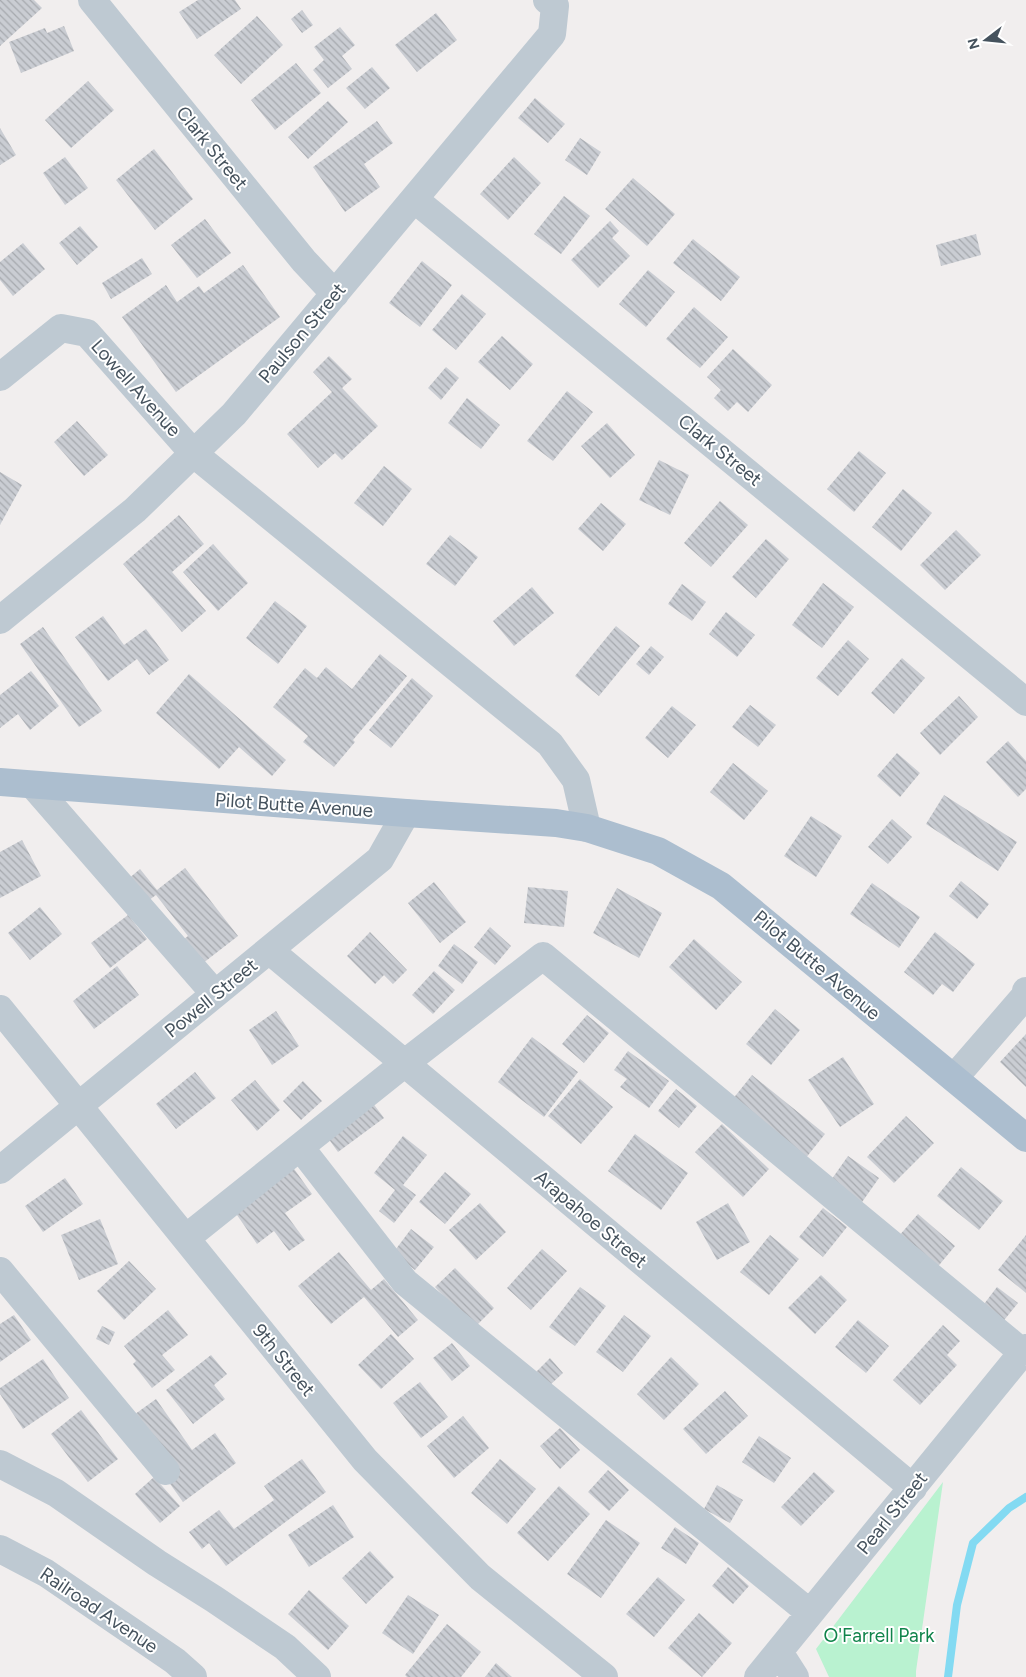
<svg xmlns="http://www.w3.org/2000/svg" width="1026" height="1677" viewBox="0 0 1026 1677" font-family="Figtree,sans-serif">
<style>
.green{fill:#b9f2d0}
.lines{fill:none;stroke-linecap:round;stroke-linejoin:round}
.stream{stroke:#83daf2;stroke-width:8}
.building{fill:url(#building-back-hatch)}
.minor{stroke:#bec9d2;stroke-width:28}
.major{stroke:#acbecf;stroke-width:28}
.labels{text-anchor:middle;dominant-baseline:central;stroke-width:4;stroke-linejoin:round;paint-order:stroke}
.street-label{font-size:19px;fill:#45525d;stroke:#fff}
.park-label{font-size:19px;fill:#10844b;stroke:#fff}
</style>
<defs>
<pattern id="building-back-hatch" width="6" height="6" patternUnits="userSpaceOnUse" patternTransform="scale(1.25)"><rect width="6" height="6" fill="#cacdd3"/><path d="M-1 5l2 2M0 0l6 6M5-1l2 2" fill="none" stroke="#a6a9ae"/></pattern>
</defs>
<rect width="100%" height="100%" fill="#f1eeee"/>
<path class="green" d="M943,1482L916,1671V1677H829L816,1649Z"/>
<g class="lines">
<path class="stream" d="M948,1677L957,1605L973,1543L1009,1508L1026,1497"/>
</g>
<path class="building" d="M0,0H34L42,8L0,46Z
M198,0H235L241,9L197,39L179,12Z
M302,10L313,25L302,33L291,19Z
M436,13L457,40L417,72L395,45Z
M257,16L283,45L241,84L214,55Z
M64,26L74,51L21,73L9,42L45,28L47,33Z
M340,27L355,45L342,56L352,69L328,88L313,70L324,60L314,47Z
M296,63L321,93L275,130L251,100Z
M372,67L390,88L365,109L346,88Z
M88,81L114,110L71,148L45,120Z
M535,98L565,124L548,143L518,118Z
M328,101L348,122L308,159L288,137Z
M377,121L393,143L364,164L380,187L345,212L313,167Z
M0,128L16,155L0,165Z
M580,138L601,152L587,175L565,160Z
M154,149L193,199L155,230L116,180Z
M65,157L88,188L65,205L43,173Z
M514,157L541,183L508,220L480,194Z
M633,178L675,214L647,246L605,209Z
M564,196L590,216L561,254L534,234Z
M205,219L231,253L197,278L171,245Z
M610,221L619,231L612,238L630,256L598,288L571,260Z
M80,226L98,247L77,265L59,243Z
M976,234L981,255L941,266L936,245Z
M693,239L740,277L721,301L673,263Z
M23,243L45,269L13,296L0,280V262Z
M142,258L152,274L111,299L102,283Z
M422,261L452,285L420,327L389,303Z
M243,265L280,317L176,392L122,317L166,285L177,302L199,286L204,293Z
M648,270L675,292L646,327L619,304Z
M462,294L486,314L456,350L432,330Z
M694,307L728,337L700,368L666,339Z
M502,336L533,364L510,390L478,362Z
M733,349L772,385L748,412L737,402L728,411L714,398L721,390L707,377Z
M329,356L352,379L342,388L378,426L342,460L335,453L318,468L287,434L332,392L313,372Z
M446,367L459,378L441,400L428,388Z
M567,391L593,412L553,461L527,441Z
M467,398L500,425L481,449L448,423Z
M77,421L108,455L84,476L54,442Z
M607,423L635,455L610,478L581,446Z
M859,451L886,473L854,512L827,489Z
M659,460L689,475L670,515L639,500Z
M384,466L412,489L383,526L354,503Z
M0,472L22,485L0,525Z
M903,489L932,513L901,551L872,527Z
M720,501L748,525L711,567L684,543Z
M601,503L626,524L603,551L578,529Z
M179,515L204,544L172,572L206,611L182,632L123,564Z
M956,530L981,555L945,590L920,565Z
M450,535L478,557L455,586L426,564Z
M766,539L789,559L756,598L732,577Z
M213,544L248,583L218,611L183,572Z
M823,583L854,607L822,648L792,625Z
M682,584L706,602L692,621L668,604Z
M532,587L554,613L514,646L493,621Z
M275,601L307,626L278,664L246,638Z
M726,612L755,635L737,657L709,634Z
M103,616L124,645L146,629L169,660L149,675L137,659L108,681L75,637Z
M616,626L640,646L599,696L575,676Z
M43,627L102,711L79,727L20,644Z
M848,640L869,659L838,696L816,678Z
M651,646L664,657L649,675L636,664Z
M380,654L407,676L353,740L355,742L334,767L303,742L308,736L273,707L305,668L317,678L326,667L352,689Z
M902,658L925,678L894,714L871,693Z
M31,671L59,706L30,730L18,714L0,728V695Z
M189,674L286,760L272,776L239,747L219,769L156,713Z
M412,678L433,696L391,748L369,730Z
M959,696L978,717L940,755L920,733Z
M750,705L776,725L758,747L732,727Z
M672,706L696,725L668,758L645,738Z
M1008,741L1026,761V789L1018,797L986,762Z
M897,753L920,773L900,797L877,776Z
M733,763L768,791L744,820L710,792Z
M944,795L1017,842L998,871L926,824Z
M811,816L842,836L816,877L784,856Z
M892,819L912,837L888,864L868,847Z
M22,840L41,876L0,898V852Z
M185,868L238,936L198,967L179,943L188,936L156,895L145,903L127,880L140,869L157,890Z
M961,881L989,904L977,919L949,896Z
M434,882L466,922L440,943L408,903Z
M872,883L920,917L899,948L850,914Z
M528,887L568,891L564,927L524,923Z
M617,888L662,913L639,958L593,933Z
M40,907L62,934L30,960L8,933Z
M128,915L147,939L110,968L91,943Z
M490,927L511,946L495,965L474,947Z
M370,932L407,970L393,984L384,975L375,984L347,956Z
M935,932L975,964L953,992L942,984L933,995L904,972Z
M694,939L742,982L716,1010L669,967Z
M454,944L478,962L462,984L438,966Z
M117,966L139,995L94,1029L73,1001Z
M434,971L455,990L433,1014L412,995Z
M775,1009L800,1030L771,1065L746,1044Z
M276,1011L299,1046L272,1065L249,1030Z
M587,1015L609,1033L584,1063L562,1044Z
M1026,1034V1087L1000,1062Z
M532,1037L578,1072L544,1117L498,1082Z
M628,1051L669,1081L649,1108L620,1087L627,1079L614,1070Z
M843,1057L874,1104L840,1127L808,1080Z
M195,1072L216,1098L176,1129L156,1104Z
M752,1075L825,1134L805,1159L732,1100Z
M580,1079L613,1107L581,1144L548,1116Z
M255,1080L280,1110L257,1131L231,1100Z
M303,1081L322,1101L301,1120L283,1101Z
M676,1089L697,1106L679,1128L658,1111Z
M366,1094L384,1118L338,1152L320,1127Z
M906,1116L934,1143L894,1183L867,1157Z
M722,1124L769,1169L743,1197L695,1152Z
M635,1134L688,1173L661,1210L608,1171Z
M403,1136L427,1155L403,1185L416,1195L394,1223L379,1211L395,1190L374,1173Z
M848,1156L879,1178L860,1205L829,1183Z
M287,1159L312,1194L285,1213L305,1240L289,1251L274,1231L257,1244L228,1202Z
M961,1167L1003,1201L979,1230L937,1196Z
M445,1172L471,1194L445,1224L419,1202Z
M65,1178L83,1204L43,1232L25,1206Z
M480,1203L506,1232L476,1260L449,1230Z
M728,1203L750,1242L717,1260L696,1222Z
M823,1208L847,1227L823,1257L799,1237Z
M918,1214L955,1246L935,1270L898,1237Z
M100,1219L118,1264L79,1280L61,1235Z
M411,1229L434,1247L415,1270L393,1253Z
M770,1235L799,1259L769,1295L740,1272Z
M1026,1235V1293L998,1270Z
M542,1249L567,1271L531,1310L507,1288Z
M339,1252L371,1290L384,1279L418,1320L398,1337L364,1297L331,1324L298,1286Z
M129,1261L156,1289L124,1320L97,1291Z
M455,1268L494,1308L474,1328L435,1287Z
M821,1275L847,1300L815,1334L788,1308Z
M580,1287L606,1306L575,1346L549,1327Z
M997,1287L1018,1303L1001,1324L981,1308Z
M168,1310L188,1335L162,1355L175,1370L152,1388L133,1364L136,1361L124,1346Z
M14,1315L31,1340L0,1362V1324Z
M624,1315L651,1336L623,1372L596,1352Z
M858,1320L889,1346L866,1373L835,1347Z
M943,1325L960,1341L947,1355L957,1365L920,1405L893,1380Z
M102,1326L115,1332L109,1345L96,1339Z
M391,1334L414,1359L381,1389L358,1365Z
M452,1343L470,1366L452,1381L433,1358Z
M211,1355L227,1374L214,1385L225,1399L193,1424L166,1390Z
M671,1357L699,1384L664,1420L637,1394Z
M550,1358L563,1373L549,1386L536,1372Z
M43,1359L69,1398L23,1429L0,1394V1388Z
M420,1382L448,1417L421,1438L393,1403Z
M725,1391L748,1416L706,1454L683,1429Z
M156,1399L192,1450L215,1433L236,1463L183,1502L163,1474L131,1417Z
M81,1410L118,1459L88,1482L51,1434Z
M463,1416L489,1448L454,1478L427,1446Z
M560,1428L580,1450L560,1469L540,1446Z
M759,1436L791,1458L774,1483L742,1462Z
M302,1459L326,1492L226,1566L209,1543L202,1549L189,1532L219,1510L234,1529L274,1500L264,1486Z
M500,1459L536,1489L507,1524L471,1493Z
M608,1470L629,1490L609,1511L588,1492Z
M814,1472L835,1491L801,1526L781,1507Z
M154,1477L180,1506L160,1523L135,1494Z
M717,1485L743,1500L730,1523L704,1509Z
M559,1486L590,1514L548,1561L517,1533Z
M333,1505L354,1537L309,1567L288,1535Z
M606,1520L640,1543L601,1598L567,1574Z
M675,1527L699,1543L686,1564L661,1548Z
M370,1551L394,1577L366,1604L342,1578Z
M728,1567L749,1586L733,1604L712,1586Z
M658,1577L685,1600L654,1637L626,1614Z
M309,1590L349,1626L328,1650L288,1614Z
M408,1595L439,1615L413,1654L382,1633Z
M699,1613L732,1643L702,1677L668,1648Z
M447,1624L481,1652L461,1677H407L405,1675Z
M496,1663L512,1677H485Z"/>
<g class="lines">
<path class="minor" d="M92,0L304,261L335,294
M414,199L1026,702
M0,377L61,328L87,333L194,454L550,744L576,780L587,828
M0,620L135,510L234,414L552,34L555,6L547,0
M33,785L215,994
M269,950L913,1488
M0,1009L365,1460L480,1577L604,1677
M954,1078L1025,996L1026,991
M300,1147L405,1282L810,1613
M0,1170L380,859L406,813
M186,1238L405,1063L543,956L1022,1352
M0,1271L166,1471
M0,1464L56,1493L157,1563L214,1599L285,1647L317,1677
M0,1549L46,1573L175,1661L193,1677
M779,1652L795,1677
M758,1677L1026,1348"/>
<path class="major" d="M0,782L406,813L556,823L587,828L658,851L721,886L1026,1138"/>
</g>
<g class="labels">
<g class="street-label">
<text transform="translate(212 148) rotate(51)">Clark Street</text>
<text transform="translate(302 333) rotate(-50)">Paulson Street</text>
<text transform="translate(136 388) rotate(48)">Lowell Avenue</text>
<text transform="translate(720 450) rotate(39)">Clark Street</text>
<text transform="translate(294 805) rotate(4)">Pilot Butte Avenue</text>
<text transform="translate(817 965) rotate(40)">Pilot Butte Avenue</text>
<text transform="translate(211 998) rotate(-39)">Powell Street</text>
<text transform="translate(591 1219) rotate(40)">Arapahoe Street</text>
<text transform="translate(284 1360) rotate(51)">9th Street</text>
<text transform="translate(892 1513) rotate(-51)">Pearl Street</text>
<text transform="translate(99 1610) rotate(34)">Railroad Avenue</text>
</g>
<g class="park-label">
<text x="879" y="1635">O'Farrell Park</text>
</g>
</g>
<g transform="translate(986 40) rotate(254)" stroke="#ffffff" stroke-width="4" paint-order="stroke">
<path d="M0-4L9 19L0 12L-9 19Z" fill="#45525d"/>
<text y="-8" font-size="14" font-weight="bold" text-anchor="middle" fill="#45525d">N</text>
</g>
</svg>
